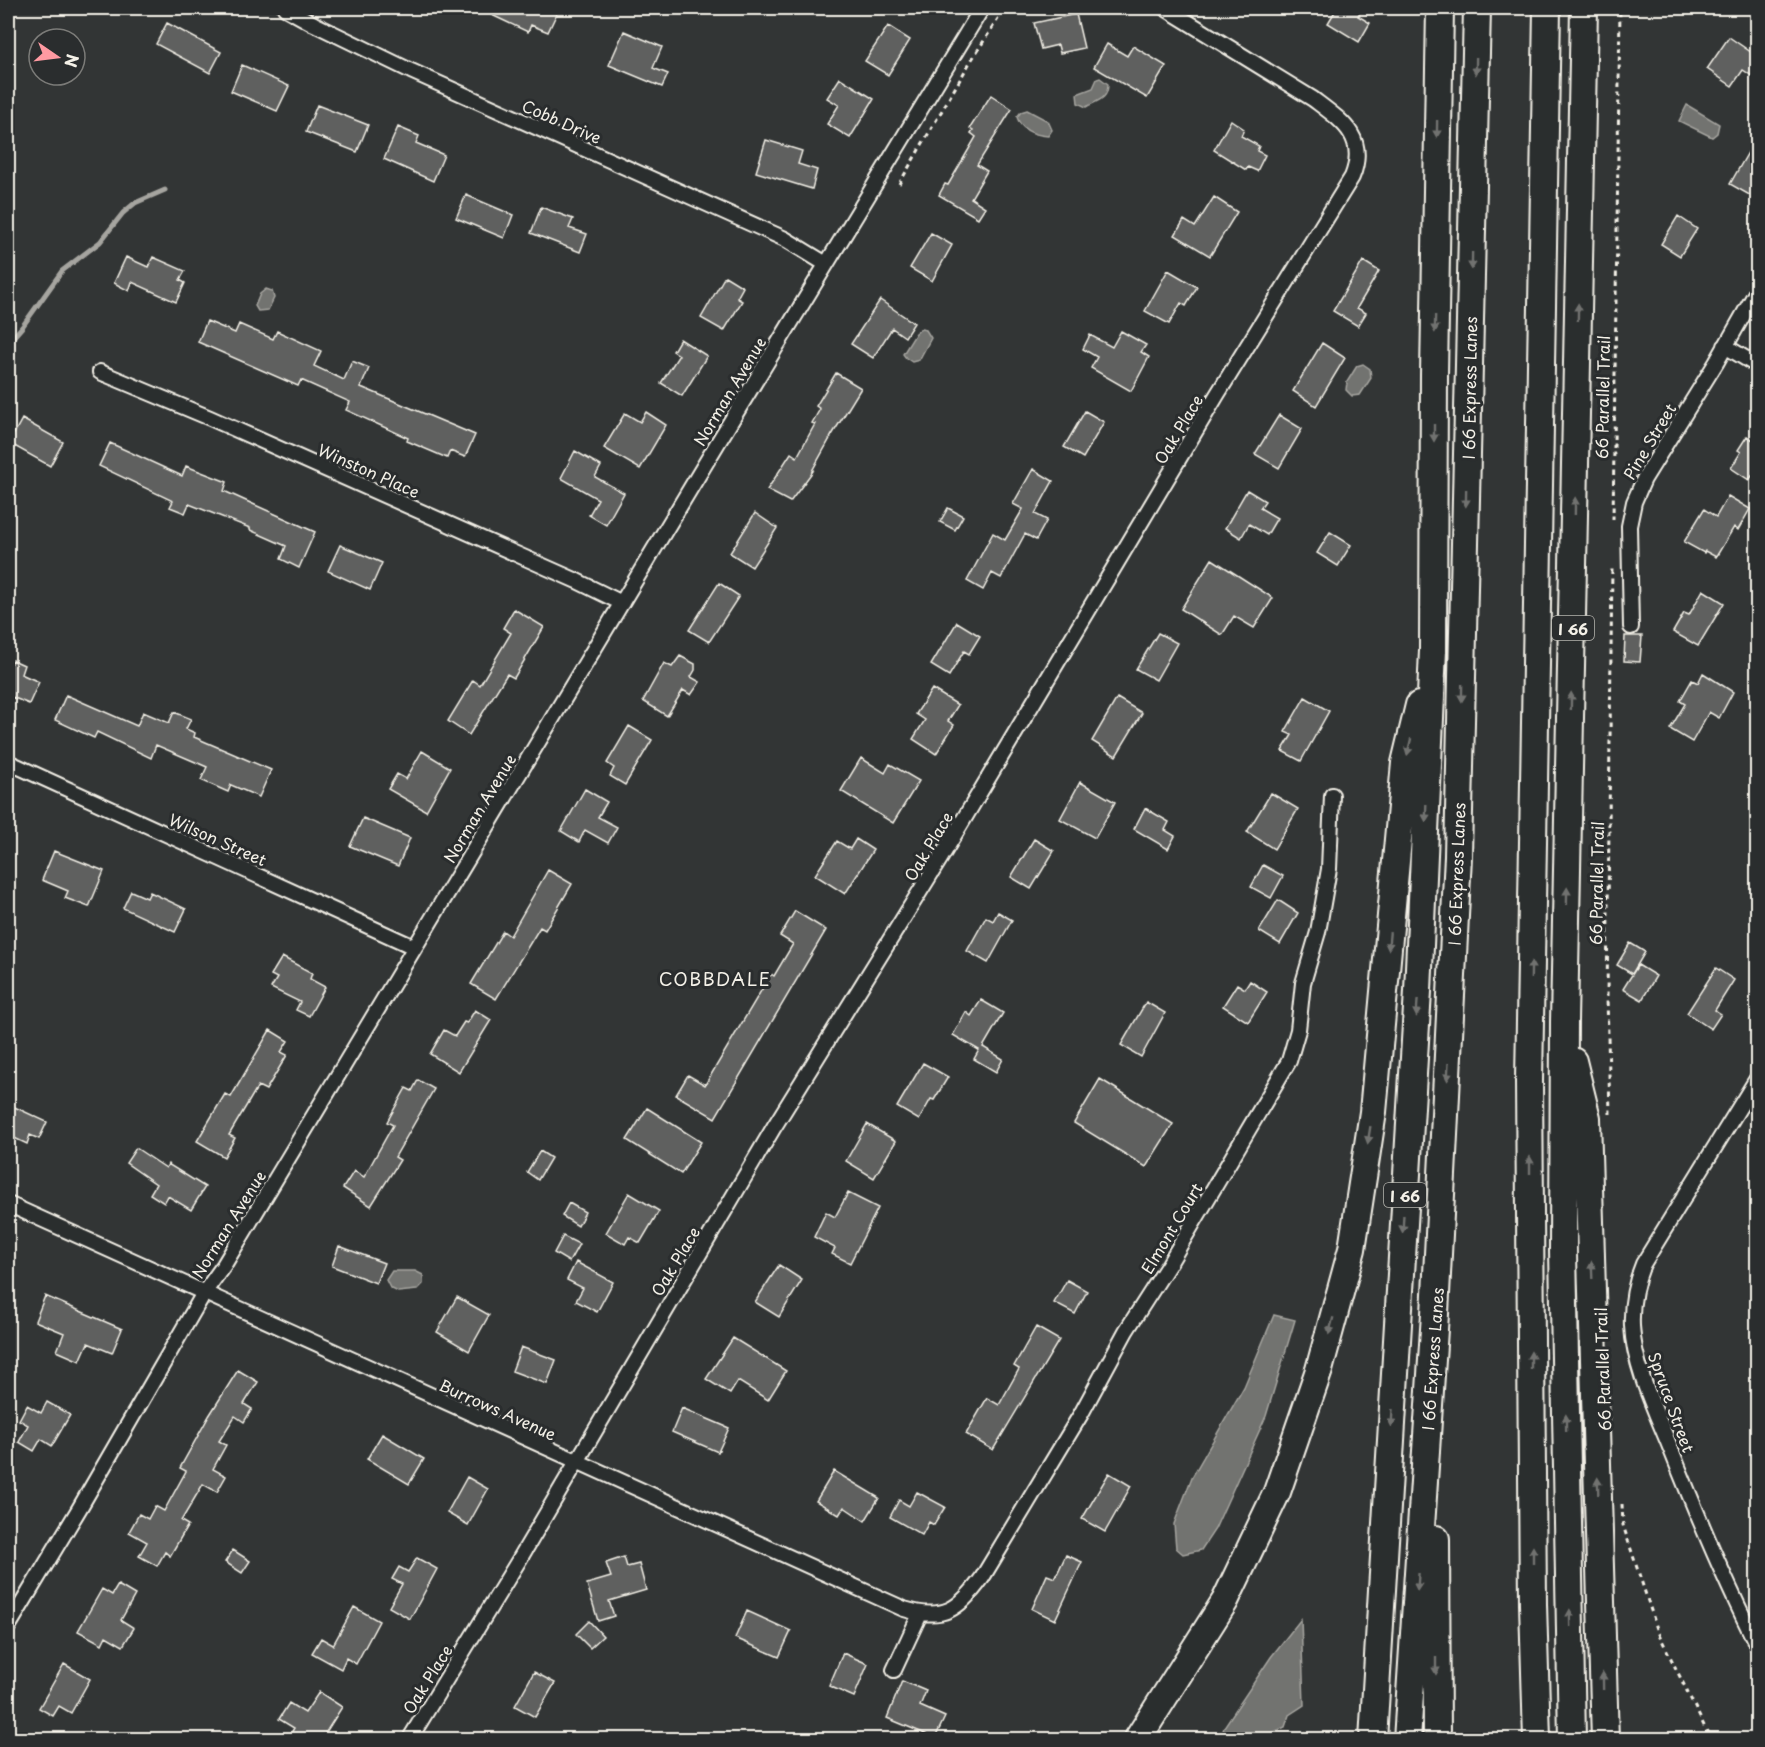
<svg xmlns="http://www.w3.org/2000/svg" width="1765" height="1747" viewBox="0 0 1765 1747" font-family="'Playpen Sans',sans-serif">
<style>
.water{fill:#727370;stroke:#a6a5a0;stroke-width:1.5}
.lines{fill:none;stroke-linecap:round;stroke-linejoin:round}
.stream{stroke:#a6a5a0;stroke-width:5}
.building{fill:#5f605f;stroke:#f4f1e8;stroke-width:1.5}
.minor-casing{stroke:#f4f1e8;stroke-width:18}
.motorway-casing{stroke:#f4f1e8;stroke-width:30}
.path{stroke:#f4f1e8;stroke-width:3;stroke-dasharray:4.5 4.5;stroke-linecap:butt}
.minor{stroke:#2a2d2e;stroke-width:14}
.motorway{stroke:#2a2d2e;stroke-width:26}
.oneway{fill:#71726f}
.labels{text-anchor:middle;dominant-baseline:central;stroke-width:6;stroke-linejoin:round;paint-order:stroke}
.shield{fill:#2a2d2e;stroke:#b7b6b0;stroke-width:1.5}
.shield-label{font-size:15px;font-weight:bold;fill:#f4f1e8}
.street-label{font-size:16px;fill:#f4f1e8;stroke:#2a2d2e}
.neighbourhood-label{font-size:18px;letter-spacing:1.5px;fill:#f4f1e8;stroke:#2a2d2e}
</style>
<rect width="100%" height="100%" fill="#323535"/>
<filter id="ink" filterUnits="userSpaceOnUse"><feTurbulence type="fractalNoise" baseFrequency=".0167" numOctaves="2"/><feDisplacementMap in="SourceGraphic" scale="12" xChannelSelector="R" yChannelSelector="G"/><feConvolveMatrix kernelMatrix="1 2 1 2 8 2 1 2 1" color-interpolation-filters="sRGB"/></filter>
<g filter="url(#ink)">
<path class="water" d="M1100,78L1108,84C1108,99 1099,100 1086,107L1078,103L1077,94L1093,88L1097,79Z
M1687,105L1719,124L1717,133L1712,137L1679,121Z
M1027,110L1048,121L1052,130L1048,136C1034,135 1021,130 1017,117L1021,112Z
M266,289L272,291L274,298L268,310L258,311L255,306L260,294Z
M921,329L926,330L931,338L919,360L912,362L906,358L903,354L916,333Z
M1363,364L1370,369L1371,378L1360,395L1352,396L1346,390L1347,382L1357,366Z
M392,1271H415L423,1275V1284L417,1290L398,1292L390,1288L386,1280Z
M1274,1315L1295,1320L1266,1416L1215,1529L1201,1550L1183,1554L1176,1548L1174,1524L1192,1477L1244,1387Z
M1301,1619L1304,1705L1289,1715L1285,1727L1259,1739H1221L1224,1727L1271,1657Z"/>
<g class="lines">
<path class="stream" d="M8,343L22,327L62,271L100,242L123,213L135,203L165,190"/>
</g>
<path class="building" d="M477,8H544L557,13L548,32L531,25L528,32Z
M1337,8H1362L1358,16L1370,23L1359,42L1328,23Z
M1076,14L1084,48L1060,53L1058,45L1041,49L1034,23Z
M167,23L221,52L210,73L156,44Z
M888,26L910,40L888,75L865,61Z
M624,31L662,47L653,68L668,74L662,87L609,65Z
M1729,37L1758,57V80L1743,70L1732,86L1707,69Z
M1107,44L1127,56L1133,46L1166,66L1147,98L1094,67Z
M242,65L289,86L277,111L231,91Z
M840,78L874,99L850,138L827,124L839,105L827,98Z
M991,95L1012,109L977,165L987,171L971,198L985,207L978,218L939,195L945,184L948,185L976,137L971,133L973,130L970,128Z
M317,105L368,125L357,152L306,132Z
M1231,120L1244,129L1241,136L1259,146L1257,151L1265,155L1257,171L1248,167L1246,170L1214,150Z
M398,127L419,136L416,143L444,155L433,181L384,159Z
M1758,135V189L1753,197L1730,184Z
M766,140L802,151L798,164L817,170L812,189L756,172Z
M466,195L513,215L504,238L456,218Z
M1214,197L1237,212L1210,256L1175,235L1184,220L1195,227Z
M541,207L573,219L569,228L587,234L580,252L531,233Z
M1678,216L1697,229L1680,256L1661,244Z
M931,233L952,245L932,281L910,268Z
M126,257L148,267L153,257L185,271L180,280L185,283L176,302L132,282L129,291L114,283Z
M1363,261L1379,271L1357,308L1366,313L1358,326L1333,311Z
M1168,270L1197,287L1186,306L1181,303L1169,324L1145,311Z
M725,276L743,287L737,298L742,301L724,331L701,318Z
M880,300L914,323L905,337L892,328L873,358L851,344Z
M207,321L235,333L239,324L273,339L277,331L321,351L314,366L344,380L352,361L369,368L361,387L475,435L465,457L450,451L447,458L407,441L408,438L346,410L350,402L301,380L298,386L198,342Z
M1121,331L1146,345L1141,352L1149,357L1131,391L1091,368L1097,357L1083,349L1090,335L1112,347Z
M680,339L707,356L682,396L661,383L679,355L673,351Z
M1322,343L1345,358L1316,406L1293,391Z
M836,373L861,388L832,435L812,471H813L790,502L767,490L791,453L797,457L815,424L812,423L820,409L816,406Z
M1085,411L1104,422L1083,458L1064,447Z
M646,412L666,425L640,469L604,448L625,413L640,422Z
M1279,415L1302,429L1279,468L1255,454Z
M22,419L63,442L50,466L9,443Z
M1747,436L1758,443V468L1749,480L1731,468L1741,452L1738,450Z
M110,443L182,476L186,466L227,482L224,491L315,532L299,568L281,559L286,546L250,530V528L189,504L185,513L170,507L173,501L99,466Z
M575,451L601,466L595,477L624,493L606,525L589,515L598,499L561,478Z
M1033,469L1053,481L1035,514L1047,520L1036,540L1025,534L1001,578L992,573L983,590L967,581L993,533L1005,540L1023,509L1013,504Z
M1247,490L1265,501L1260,508L1277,518L1267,535L1249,524L1241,538L1225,528Z
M1728,496L1750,509L1738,530L1734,527L1716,557L1705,551L1704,553L1684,542L1704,509L1716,517Z
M948,508L963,516L955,530L940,522Z
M755,513L777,528L752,567L730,553Z
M1330,532L1351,545L1338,566L1317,553Z
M340,545L382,563L370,590L328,571Z
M1212,559L1273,598L1254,628L1234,616L1222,635L1181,609Z
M719,583L739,596L709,642L689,630Z
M1703,590L1724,603L1698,646L1673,632L1684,613L1689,615Z
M514,609L544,627L514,678L507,674L469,735L448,721L473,680L480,685L511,633L503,628Z
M957,622L980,636L969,654L964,651L949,676L931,665Z
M1158,633L1177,643L1156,680L1136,669Z
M1625,636H1642L1640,662L1624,661Z
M680,656L695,664V670L691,677L700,682L691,695L683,690L667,716L643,701L664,663L672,667Z
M13,660L24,665L21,674L39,682L29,704L12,697L8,706V667Z
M1703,673L1733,692L1719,718L1709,712L1692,742L1670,729L1685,704L1680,701L1692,680L1698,683Z
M932,689L958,705L948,721L954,725L936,754L913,739L925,720L916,714Z
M66,695L137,726L143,712L169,723L174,712L191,719L186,729L195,733L194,737L271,770L259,797L231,785L228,792L201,780L207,767L156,745L151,758L97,732L94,738L55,720Z
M1305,697L1329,711L1301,761L1282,751L1292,735L1285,732Z
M1117,698L1142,713L1116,756L1092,741Z
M629,726L652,740L625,785L610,776L614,768L607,763Z
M422,751L450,768L426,811L388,789L397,774L406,779Z
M861,758L885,773L890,764L919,781L893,823L841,791Z
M1080,782L1115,802L1095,838L1060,819Z
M585,789L607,802L598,817L617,827L608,843L585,830L579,842L561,831Z
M1271,793L1298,809L1274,849L1247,832Z
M1145,808L1169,822L1165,830L1175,836L1168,849L1134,829Z
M363,818L410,838L398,866L350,846Z
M856,839L873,850L845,894L815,875L837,841L850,849Z
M1034,839L1054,851L1031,889L1011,877Z
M54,851L104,871L89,907L65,898L68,891L42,880Z
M1263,865L1283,876L1271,898L1251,887Z
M548,870L572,884L545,930L540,927L496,999L471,984L503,931L510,936Z
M131,891L147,898L150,892L186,909L175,932L123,908Z
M1278,900L1298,913L1280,944L1259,931Z
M795,911L826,930L715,1118L676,1095L688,1075L705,1085L771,974L774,976L793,944L780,936Z
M998,912L1012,920L988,963L967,951L986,917L993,921Z
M1630,943L1645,952L1632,974L1617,965Z
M282,957L312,973L310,979L325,987L309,1016L296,1010L300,1002L271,988L277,978L271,975Z
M1638,965L1656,976L1642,1000L1623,989Z
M1716,968L1734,980L1715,1010L1721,1014L1711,1029L1687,1013Z
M1250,981L1267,992L1248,1022L1223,1006L1237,984L1245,989Z
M981,1000L1003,1013L983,1047L1003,1059L996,1072L974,1059L979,1050L953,1035L966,1012L971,1016Z
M1146,1002L1165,1013L1141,1057L1121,1045Z
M475,1010L491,1020L459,1072L430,1054L444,1030L455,1036L464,1022L467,1023Z
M270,1030L288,1041L281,1052L287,1055L266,1090L258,1086L229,1135L235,1138L224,1157L197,1141L225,1094L231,1097Z
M923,1063L948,1077L934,1100L931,1099L919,1120L897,1107Z
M1100,1079L1173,1124L1146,1167L1074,1123Z
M418,1080L434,1089L395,1157L400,1160L371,1206L343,1188L354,1171L364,1177L393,1125L387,1122L406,1088L412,1091Z
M8,1104L47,1122L39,1139L30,1135L27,1144L8,1135Z
M647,1108L701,1142L681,1174L627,1140Z
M867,1124L896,1141L874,1178L846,1161Z
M136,1148L166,1168L168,1164L205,1187L191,1210L168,1196L164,1203L150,1194L156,1184L126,1163Z
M540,1151L551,1158L538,1180L527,1172Z
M629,1193L659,1211L640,1243L629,1237L625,1244L606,1233Z
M848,1193L878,1208L850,1263L832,1254L835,1248L814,1237L826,1212L835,1217Z
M569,1203L585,1212L578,1226L562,1216Z
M563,1236L579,1244L569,1262L554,1253Z
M339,1246L384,1263L376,1283L332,1266Z
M576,1262L613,1282L597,1312L576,1301L583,1288L567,1280Z
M779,1265L802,1280L779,1317L755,1302Z
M1067,1280L1087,1291L1075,1314L1054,1303Z
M45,1296L122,1329L112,1353L88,1343L80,1361L57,1351L64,1333L35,1321Z
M457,1297L489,1315L469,1351L437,1332Z
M1036,1327L1059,1340L993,1450L966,1434L987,1398L999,1405L1019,1369L1014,1366Z
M733,1338L786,1371L768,1400L738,1381L730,1394L706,1379Z
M521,1347L556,1360L547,1384L512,1371Z
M238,1370L258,1382L244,1404L252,1409L244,1422L235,1416L219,1441L226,1445L213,1469L226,1476L217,1492L203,1484L181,1521L188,1525L170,1556L165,1552L157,1566L139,1556L147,1542L129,1532L139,1514L148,1519L155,1506L164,1511L186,1471L180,1468L209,1416Z
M47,1402L70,1415L52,1446L41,1439L34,1451L19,1442L28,1425L19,1420L27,1405L41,1413Z
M682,1408L729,1428L718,1452L672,1432Z
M382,1434L424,1459L409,1484L367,1459Z
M834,1471L879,1498L865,1521L844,1507L839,1515L816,1501Z
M1109,1473L1131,1486L1105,1532L1082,1519Z
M467,1477L488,1489L468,1525L447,1513Z
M917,1492L945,1507L934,1525L929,1522L922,1535L890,1517L899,1500L909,1506Z
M233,1550L250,1561L242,1573L225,1562Z
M1066,1555L1082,1562L1055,1620L1032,1609L1047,1575L1055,1578Z
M624,1557L627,1567L639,1564L646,1590L609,1601L614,1616L598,1621L587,1584L611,1577L606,1563Z
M417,1558L437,1569L410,1619L389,1607L402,1584L392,1579L399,1567L408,1572Z
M118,1585L135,1595L121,1620L134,1628L123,1646L106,1636L102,1644L78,1631L102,1589L112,1595Z
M354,1607L379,1621L356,1664L346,1658L341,1669L312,1653L321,1638L333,1645Z
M747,1611L791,1631L779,1657L735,1638Z
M589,1621L603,1636L590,1648L576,1634Z
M843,1653L868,1664L854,1697L829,1686Z
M64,1664L90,1679L71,1713L59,1706L53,1716L39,1708Z
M534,1672L555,1683L535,1717L515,1706Z
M902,1681L926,1691L920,1706L945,1717L935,1738L887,1718Z
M319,1692L342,1707L321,1740H287L294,1728L279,1719L289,1703L305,1713Z"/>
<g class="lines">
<defs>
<path id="minor" d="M285,8L314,24L411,71L785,239L826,264
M1725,346L1758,366
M100,372L210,418L577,581L622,603
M1631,627L1629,526L1634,502L1644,479L1716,363L1758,289
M8,762L414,947
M1758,1077L1643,1264C1635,1284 1631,1304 1632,1326C1634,1367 1655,1410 1670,1447C1697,1515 1725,1582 1758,1647
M8,1204L904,1609C943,1621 959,1610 982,1578L1081,1414L1126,1331L1169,1264L1289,1061L1298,1030L1303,983L1318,932L1329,869L1332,795
M8,1627L79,1509L204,1293L224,1265C477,846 726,425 982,8
M894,1670L920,1614
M409,1740L519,1560L774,1127L940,859L1217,395L1352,177C1368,137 1342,121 1313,99L1165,8"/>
<path id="motorway" d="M1573,1061L1587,1118L1605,1740
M1436,1539L1437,1740
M1137,1740L1225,1601L1277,1492L1319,1370L1352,1249L1373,1112L1405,763L1419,705
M1373,1740L1418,991L1433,650L1434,375L1440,8
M1407,1740L1435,1314L1458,856L1477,8
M1537,1740L1533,1604L1529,1081L1547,8
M1572,1740L1563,1249L1564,1022L1584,8"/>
</defs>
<use href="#minor" class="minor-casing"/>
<use href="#motorway" class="motorway-casing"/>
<path class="path" d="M899,184L969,64L1005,8
M1613,520L1620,8
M1610,1114L1607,997L1612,566
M1622,1504L1623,1525L1658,1632L1711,1740"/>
<use href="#minor" class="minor"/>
<use href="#motorway" class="motorway"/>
</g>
<defs><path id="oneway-solid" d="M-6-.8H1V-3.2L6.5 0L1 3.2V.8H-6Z" transform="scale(1.5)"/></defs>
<g class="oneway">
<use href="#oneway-solid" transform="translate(1476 66) rotate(91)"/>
<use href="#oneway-solid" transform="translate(1437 129) rotate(91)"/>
<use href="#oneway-solid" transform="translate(1472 261) rotate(91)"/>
<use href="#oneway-solid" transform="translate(1578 312) rotate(-89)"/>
<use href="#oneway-solid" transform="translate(1435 324) rotate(91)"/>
<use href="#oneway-solid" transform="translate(1434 433) rotate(90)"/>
<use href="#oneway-solid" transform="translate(1466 498) rotate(91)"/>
<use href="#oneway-solid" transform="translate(1575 506) rotate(-89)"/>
<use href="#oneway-solid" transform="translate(1462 693) rotate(91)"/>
<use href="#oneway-solid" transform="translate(1571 701) rotate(-89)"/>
<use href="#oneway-solid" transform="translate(1409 747) rotate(104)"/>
<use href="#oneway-solid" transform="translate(1426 813) rotate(92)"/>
<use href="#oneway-solid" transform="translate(1567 896) rotate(-89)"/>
<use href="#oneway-solid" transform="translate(1389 941) rotate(95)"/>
<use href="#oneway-solid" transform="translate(1531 970) rotate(-89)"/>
<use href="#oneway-solid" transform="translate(1417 1008) rotate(94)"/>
<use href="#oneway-solid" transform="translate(1448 1072) rotate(93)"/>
<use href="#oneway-solid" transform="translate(1369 1135) rotate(99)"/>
<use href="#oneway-solid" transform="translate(1530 1165) rotate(-90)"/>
<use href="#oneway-solid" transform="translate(1403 1224) rotate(93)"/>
<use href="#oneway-solid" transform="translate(1592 1270) rotate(-92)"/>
<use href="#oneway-solid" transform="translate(1331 1326) rotate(105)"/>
<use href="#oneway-solid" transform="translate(1531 1360) rotate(-90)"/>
<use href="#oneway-solid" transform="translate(1392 1418) rotate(93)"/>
<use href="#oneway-solid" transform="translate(1566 1423) rotate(-91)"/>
<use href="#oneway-solid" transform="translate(1598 1486) rotate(-92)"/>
<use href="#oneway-solid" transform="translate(1533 1555) rotate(-90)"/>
<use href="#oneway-solid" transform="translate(1418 1582) rotate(94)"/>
<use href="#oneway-solid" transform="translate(1570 1618) rotate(-91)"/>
<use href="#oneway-solid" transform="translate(1436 1666) rotate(90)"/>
<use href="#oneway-solid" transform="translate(1603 1681) rotate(-91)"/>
</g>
</g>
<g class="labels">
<g class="shield">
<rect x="1552" y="616" width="42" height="24" rx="4.5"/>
<rect x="1384" y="1183" width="42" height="24" rx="4.5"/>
</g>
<g class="shield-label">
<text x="1573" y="628">I 66</text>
<text x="1405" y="1195">I 66</text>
</g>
<g class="street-label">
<text transform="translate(562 121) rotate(24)">Cobb Drive</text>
<text transform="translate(1469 388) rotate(-89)">I 66 Express Lanes</text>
<text transform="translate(729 391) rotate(-59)">Norman Avenue</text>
<text transform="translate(1602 397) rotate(-89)">66 Parallel Trail</text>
<text transform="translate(1178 429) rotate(-59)">Oak Place</text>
<text transform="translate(1649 441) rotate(-59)">Pine Street</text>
<text transform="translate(369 470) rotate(24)">Winston Place</text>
<text transform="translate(479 808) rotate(-59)">Norman Avenue</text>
<text transform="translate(218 839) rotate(24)">Wilson Street</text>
<text transform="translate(928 846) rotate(-59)">Oak Place</text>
<text transform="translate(1456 874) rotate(-88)">I 66 Express Lanes</text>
<text transform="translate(1596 883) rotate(-89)">66 Parallel Trail</text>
<text transform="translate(228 1224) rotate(-58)">Norman Avenue</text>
<text transform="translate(1171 1228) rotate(-59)">Elmont Court</text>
<text transform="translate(675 1261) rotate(-59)">Oak Place</text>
<text transform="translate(1432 1359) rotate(-86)">I 66 Express Lanes</text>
<text transform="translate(1602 1369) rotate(-92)">66 Parallel Trail</text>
<text transform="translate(1672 1402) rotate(70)">Spruce Street</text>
<text transform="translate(498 1409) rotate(24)">Burrows Avenue</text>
<text transform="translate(427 1679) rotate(-58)">Oak Place</text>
</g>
<g class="neighbourhood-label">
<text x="715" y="978">COBBDALE</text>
</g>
</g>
<rect width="1765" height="1747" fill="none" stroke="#2a2d2e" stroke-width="30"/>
<rect x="15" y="15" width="1735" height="1717" fill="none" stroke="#f4f1e8" stroke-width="2" filter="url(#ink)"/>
<g transform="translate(57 57) rotate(104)"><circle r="28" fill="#2a2d2e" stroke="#7b7b78" stroke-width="1.5"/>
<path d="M0-4.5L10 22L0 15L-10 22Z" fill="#ff9aa2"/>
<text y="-9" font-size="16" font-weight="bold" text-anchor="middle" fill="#f4f1e8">N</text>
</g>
</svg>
